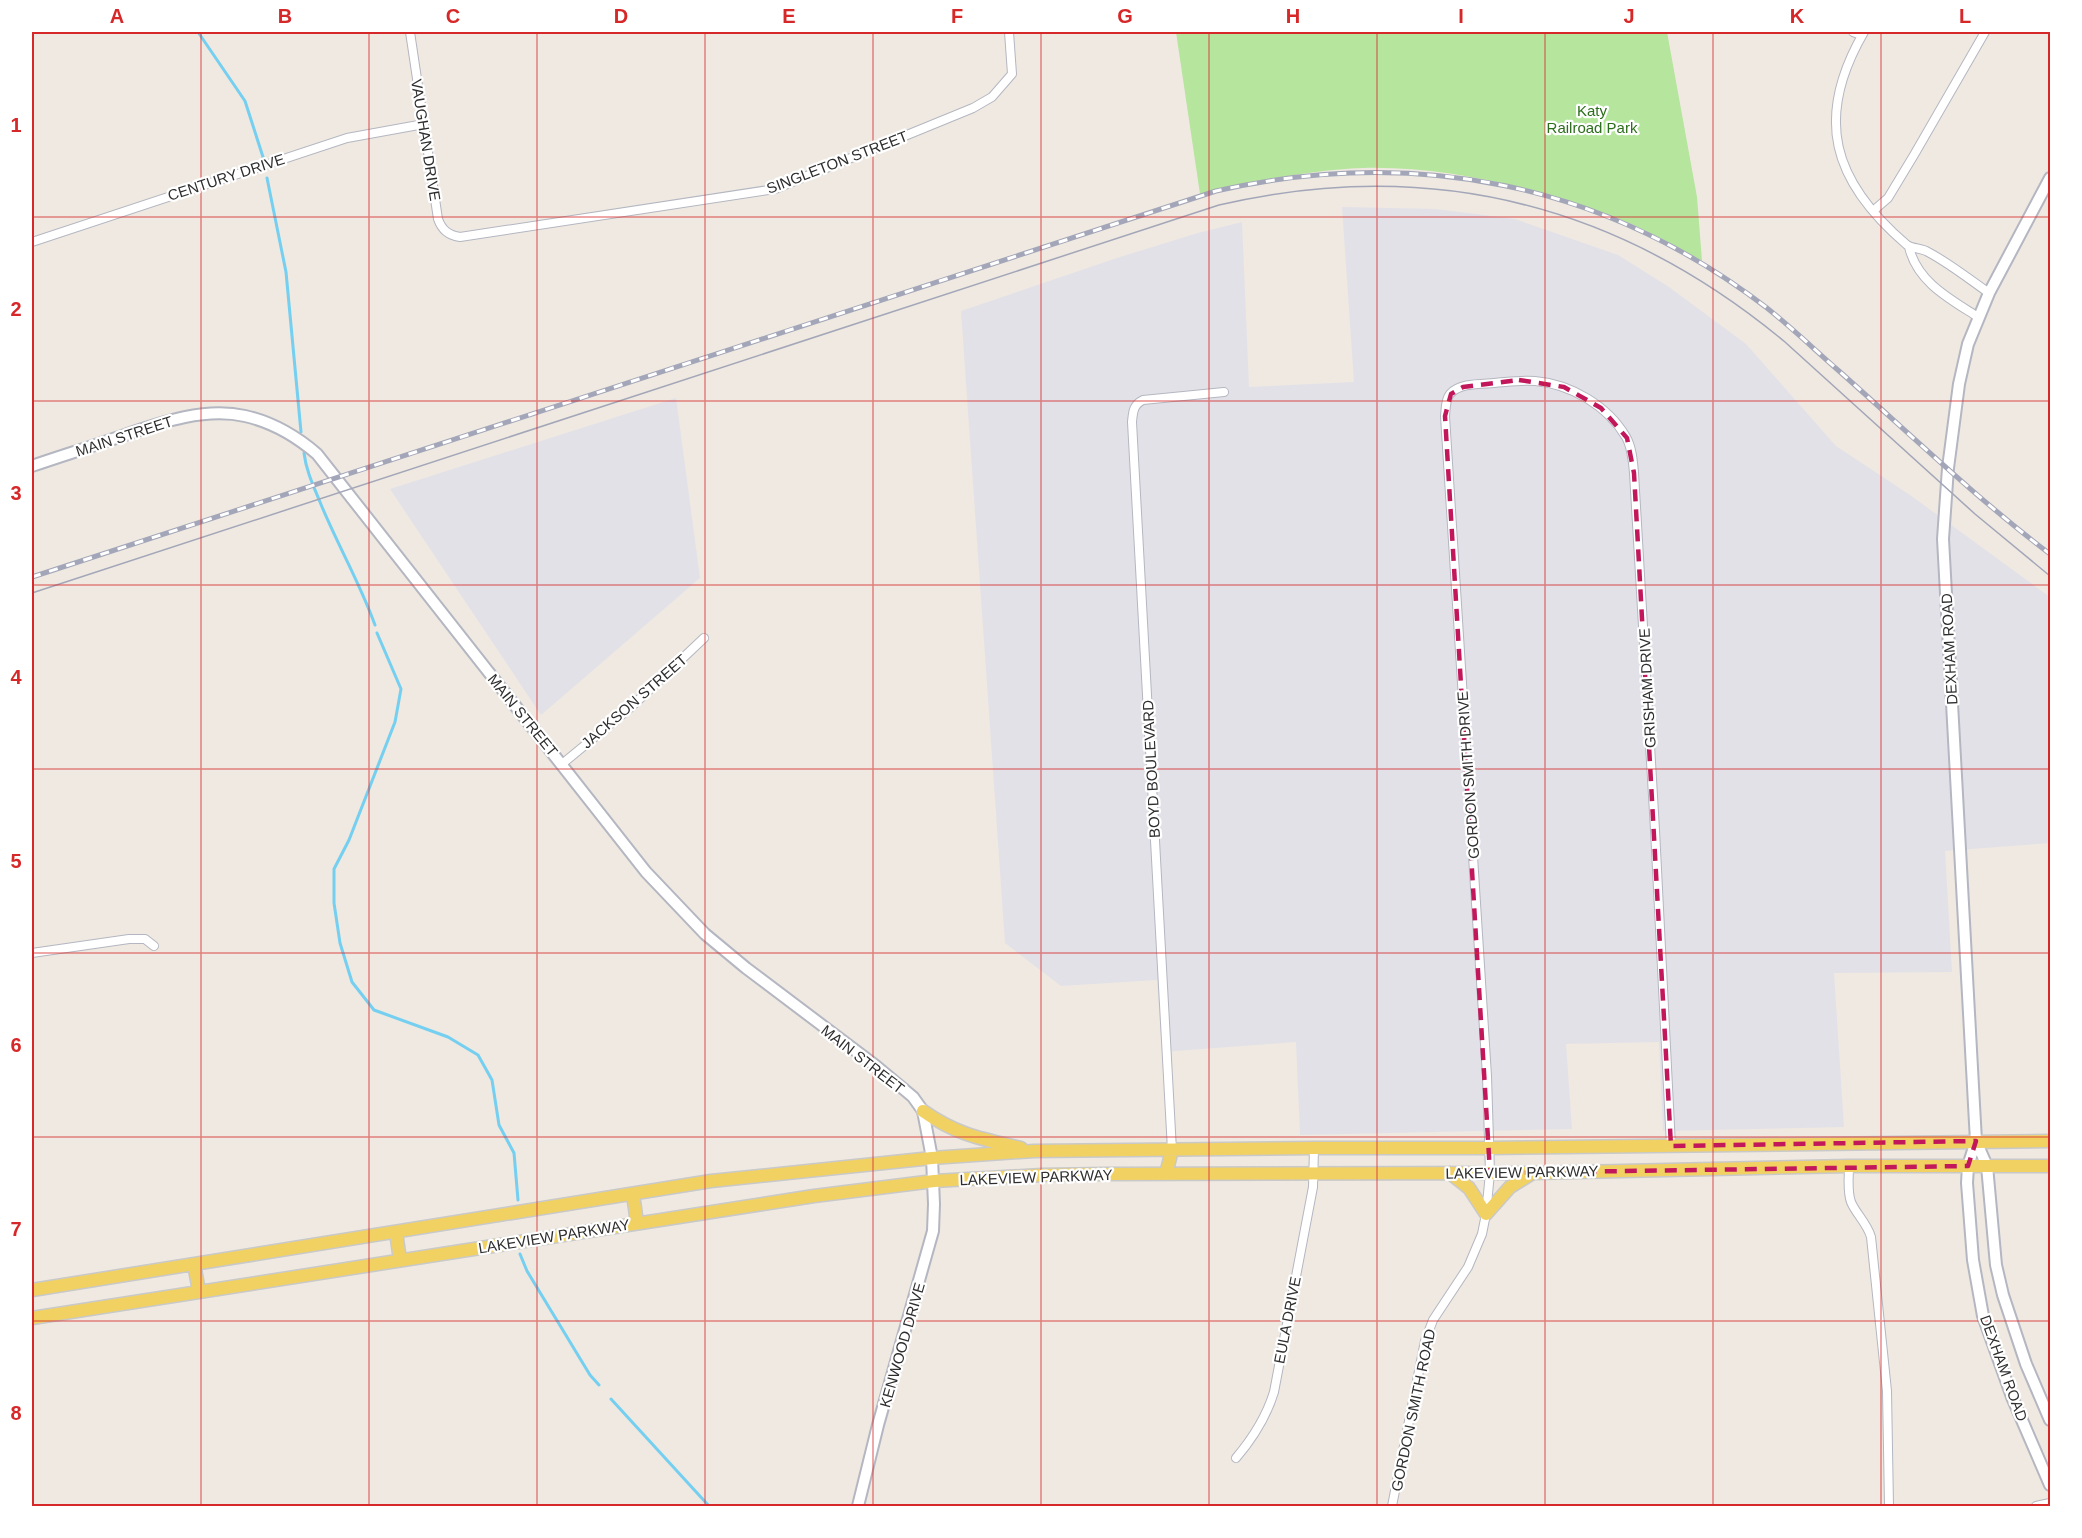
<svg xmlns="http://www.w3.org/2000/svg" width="2082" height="1538" viewBox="0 0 2082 1538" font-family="Arial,sans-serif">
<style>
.industrial{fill:#e3e1e8}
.green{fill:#b6e59e}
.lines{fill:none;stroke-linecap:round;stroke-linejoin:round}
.stream{stroke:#75cff0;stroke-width:3}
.street-casing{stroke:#b4b7c1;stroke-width:10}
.secondary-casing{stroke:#b4b7c1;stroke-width:14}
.primary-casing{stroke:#c9c9c9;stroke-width:15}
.street{stroke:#fff;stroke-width:8}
.secondary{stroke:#fff;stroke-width:10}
.primary{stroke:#f2d163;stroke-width:12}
.tram{stroke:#a3a6b8;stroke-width:1.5}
.rail-casing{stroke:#a3a6b8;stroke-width:5}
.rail{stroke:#fff;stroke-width:3;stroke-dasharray:9;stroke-linecap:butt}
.marked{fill:none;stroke:#c2185b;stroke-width:4.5;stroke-dasharray:12 8;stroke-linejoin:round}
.grid{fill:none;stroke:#d62828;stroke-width:1.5;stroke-opacity:0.55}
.labels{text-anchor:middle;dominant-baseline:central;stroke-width:4.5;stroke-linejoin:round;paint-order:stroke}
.park-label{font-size:15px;fill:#2c6e1b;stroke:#fff}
.street-label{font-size:15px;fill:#2e2e2e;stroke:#fff}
.neatline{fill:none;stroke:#d62828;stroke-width:2}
.grid-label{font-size:20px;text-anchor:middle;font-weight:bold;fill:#d62828}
</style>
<rect width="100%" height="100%" fill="#efe9e1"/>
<path class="industrial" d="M1342,207L1435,209L1515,219L1618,255L1669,287L1746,344L1836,446L1910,495L2050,597V843L1945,851L1952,972L1834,973L1844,1127L1663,1131L1659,1042L1566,1044L1572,1129L1300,1135L1296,1042L1162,1052L1157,980L1061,986L1005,943L961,311L1120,257L1198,233L1242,222L1249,387L1354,382Z
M676,398L700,578L541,715L390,489Z"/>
<path class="green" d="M1176,32H1667L1697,197L1702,261C1672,244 1641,226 1608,215C1531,187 1445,166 1363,168C1307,170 1254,182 1200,194Z"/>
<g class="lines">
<path class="stream" d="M198,32L245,101L263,157
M267,178L286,272L301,432
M304,453C306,470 313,485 320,502C337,544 360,583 375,625
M377,633L401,689L395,722L349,840L334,869V903L340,943L352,982L374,1010L448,1037L478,1055L492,1080L499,1125L514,1153L518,1200
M520,1254L527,1271L590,1375L599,1385
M611,1399L709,1506"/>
<defs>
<path id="street" d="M410,32L438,219C442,230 448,235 460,237L775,189L973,108L992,97L1012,74L1009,32
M1853,32L1861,35
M1864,32C1814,118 1832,181 1907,245C1913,249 1922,248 1928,252C1949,263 1969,279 1989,293
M1873,211L1888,198L1914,155L1985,32
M32,242L347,138L424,124
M1909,247C1917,282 1950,299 1978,317
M562,764L630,708L704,638
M32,953L129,939H145L154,946
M1172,1150L1132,422C1133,412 1133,405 1143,400L1224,392
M1849,1166C1849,1178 1847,1191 1851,1202C1856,1214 1867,1223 1871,1237L1887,1391L1889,1506
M1236,1458C1253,1438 1266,1418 1274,1392L1313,1187L1314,1148
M1392,1506L1425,1341L1433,1320L1468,1267L1482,1234L1486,1214L1490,1173L1487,1076L1445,416C1446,409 1445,400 1450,394C1459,383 1481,384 1494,383C1508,382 1521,380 1535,381C1571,384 1608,406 1626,437C1632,447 1633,462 1634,473L1655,830L1671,1146
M2036,1506L2050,1503"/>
<path id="secondary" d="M2050,178L1989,293L1968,344L1959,384L1948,468L1943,539L1976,1141L1987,1166L1996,1265L2003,1295L2026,1364L2050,1420
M32,466C58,457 84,449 110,440C152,426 200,406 245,416C272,422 296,436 317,454L646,872L705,934L746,968L876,1066L913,1097L923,1111L932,1158L934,1204L933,1231L878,1425L858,1506
M1976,1141L1968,1166L1967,1183L1973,1260L1983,1316L2012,1397L2050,1485"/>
<path id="primary" d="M923,1111C957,1135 982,1139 1021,1148
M1450,1173L1469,1188L1486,1214L1510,1187L1531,1174
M1166,1174L1172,1150
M633,1194L637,1223
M396,1232L400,1260
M194,1264L199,1291
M32,1290L711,1181L932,1158L1034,1151L1314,1148H1490L2050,1141
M32,1318L814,1196L934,1181L1042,1175L1105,1174L1532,1173L1849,1166H2050"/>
</defs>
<use href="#street" class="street-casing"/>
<use href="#secondary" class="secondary-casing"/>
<use href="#primary" class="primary-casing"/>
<use href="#street" class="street"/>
<use href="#secondary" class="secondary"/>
<use href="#primary" class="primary"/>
<path class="tram" d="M32,593L1219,205C1431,156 1619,204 1785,342L1975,514L2050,576"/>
<defs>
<path id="rail" d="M32,577L1216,191C1415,146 1604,183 1767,308C1792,328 1815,350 1839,371C1909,433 1976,498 2050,554"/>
</defs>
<use href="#rail" class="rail-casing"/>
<use href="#rail" class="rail"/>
</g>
<path class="marked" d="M1519,380L1564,387L1601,408L1627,438L1634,473L1671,1146L1976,1141L1968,1166L1490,1173L1445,416L1451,394L1463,387Z"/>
<path class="grid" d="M201,32V1506M369,32V1506M537,32V1506M705,32V1506M873,32V1506M1041,32V1506M1209,32V1506M1377,32V1506M1545,32V1506M1713,32V1506M1881,32V1506M32,217H2050M32,401H2050M32,585H2050M32,769H2050M32,953H2050M32,1137H2050M32,1321H2050"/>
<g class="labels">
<g class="park-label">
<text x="1592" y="110">Katy<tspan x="1592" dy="17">Railroad Park</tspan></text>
</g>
<g class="street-label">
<text transform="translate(426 140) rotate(81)">VAUGHAN DRIVE</text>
<text transform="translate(837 162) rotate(-21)">SINGLETON STREET</text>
<text transform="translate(226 177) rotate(-18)">CENTURY DRIVE</text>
<text transform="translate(124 436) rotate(-18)">MAIN STREET</text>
<text transform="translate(1949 649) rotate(-93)">DEXHAM ROAD</text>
<text transform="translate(1647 688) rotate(-93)">GRISHAM DRIVE</text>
<text transform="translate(634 701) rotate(-41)">JACKSON STREET</text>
<text transform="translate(523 715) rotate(51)">MAIN STREET</text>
<text transform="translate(1151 769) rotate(-93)">BOYD BOULEVARD</text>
<text transform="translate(1468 775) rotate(-94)">GORDON SMITH DRIVE</text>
<text transform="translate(863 1059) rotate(38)">MAIN STREET</text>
<text transform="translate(1522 1172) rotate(-1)">LAKEVIEW PARKWAY</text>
<text transform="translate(1036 1177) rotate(-2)">LAKEVIEW PARKWAY</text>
<text transform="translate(554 1236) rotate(-9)">LAKEVIEW PARKWAY</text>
<text transform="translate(1287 1320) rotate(-79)">EULA DRIVE</text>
<text transform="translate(902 1345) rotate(-74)">KENWOOD DRIVE</text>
<text transform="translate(2004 1368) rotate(70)">DEXHAM ROAD</text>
<text transform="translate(1413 1410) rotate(-78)">GORDON SMITH ROAD</text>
</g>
</g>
<rect width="2082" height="1538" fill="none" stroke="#ffffff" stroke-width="66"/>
<rect x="33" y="33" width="2016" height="1472" class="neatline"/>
<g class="grid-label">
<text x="117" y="23">A</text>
<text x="285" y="23">B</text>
<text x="453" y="23">C</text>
<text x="621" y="23">D</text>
<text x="789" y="23">E</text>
<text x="957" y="23">F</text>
<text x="1125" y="23">G</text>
<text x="1293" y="23">H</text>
<text x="1461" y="23">I</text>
<text x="1629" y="23">J</text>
<text x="1797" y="23">K</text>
<text x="1965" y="23">L</text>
<text x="16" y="132">1</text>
<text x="16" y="316">2</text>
<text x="16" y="500">3</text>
<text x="16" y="684">4</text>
<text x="16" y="868">5</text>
<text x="16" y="1052">6</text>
<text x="16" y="1236">7</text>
<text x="16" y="1420">8</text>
</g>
</svg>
